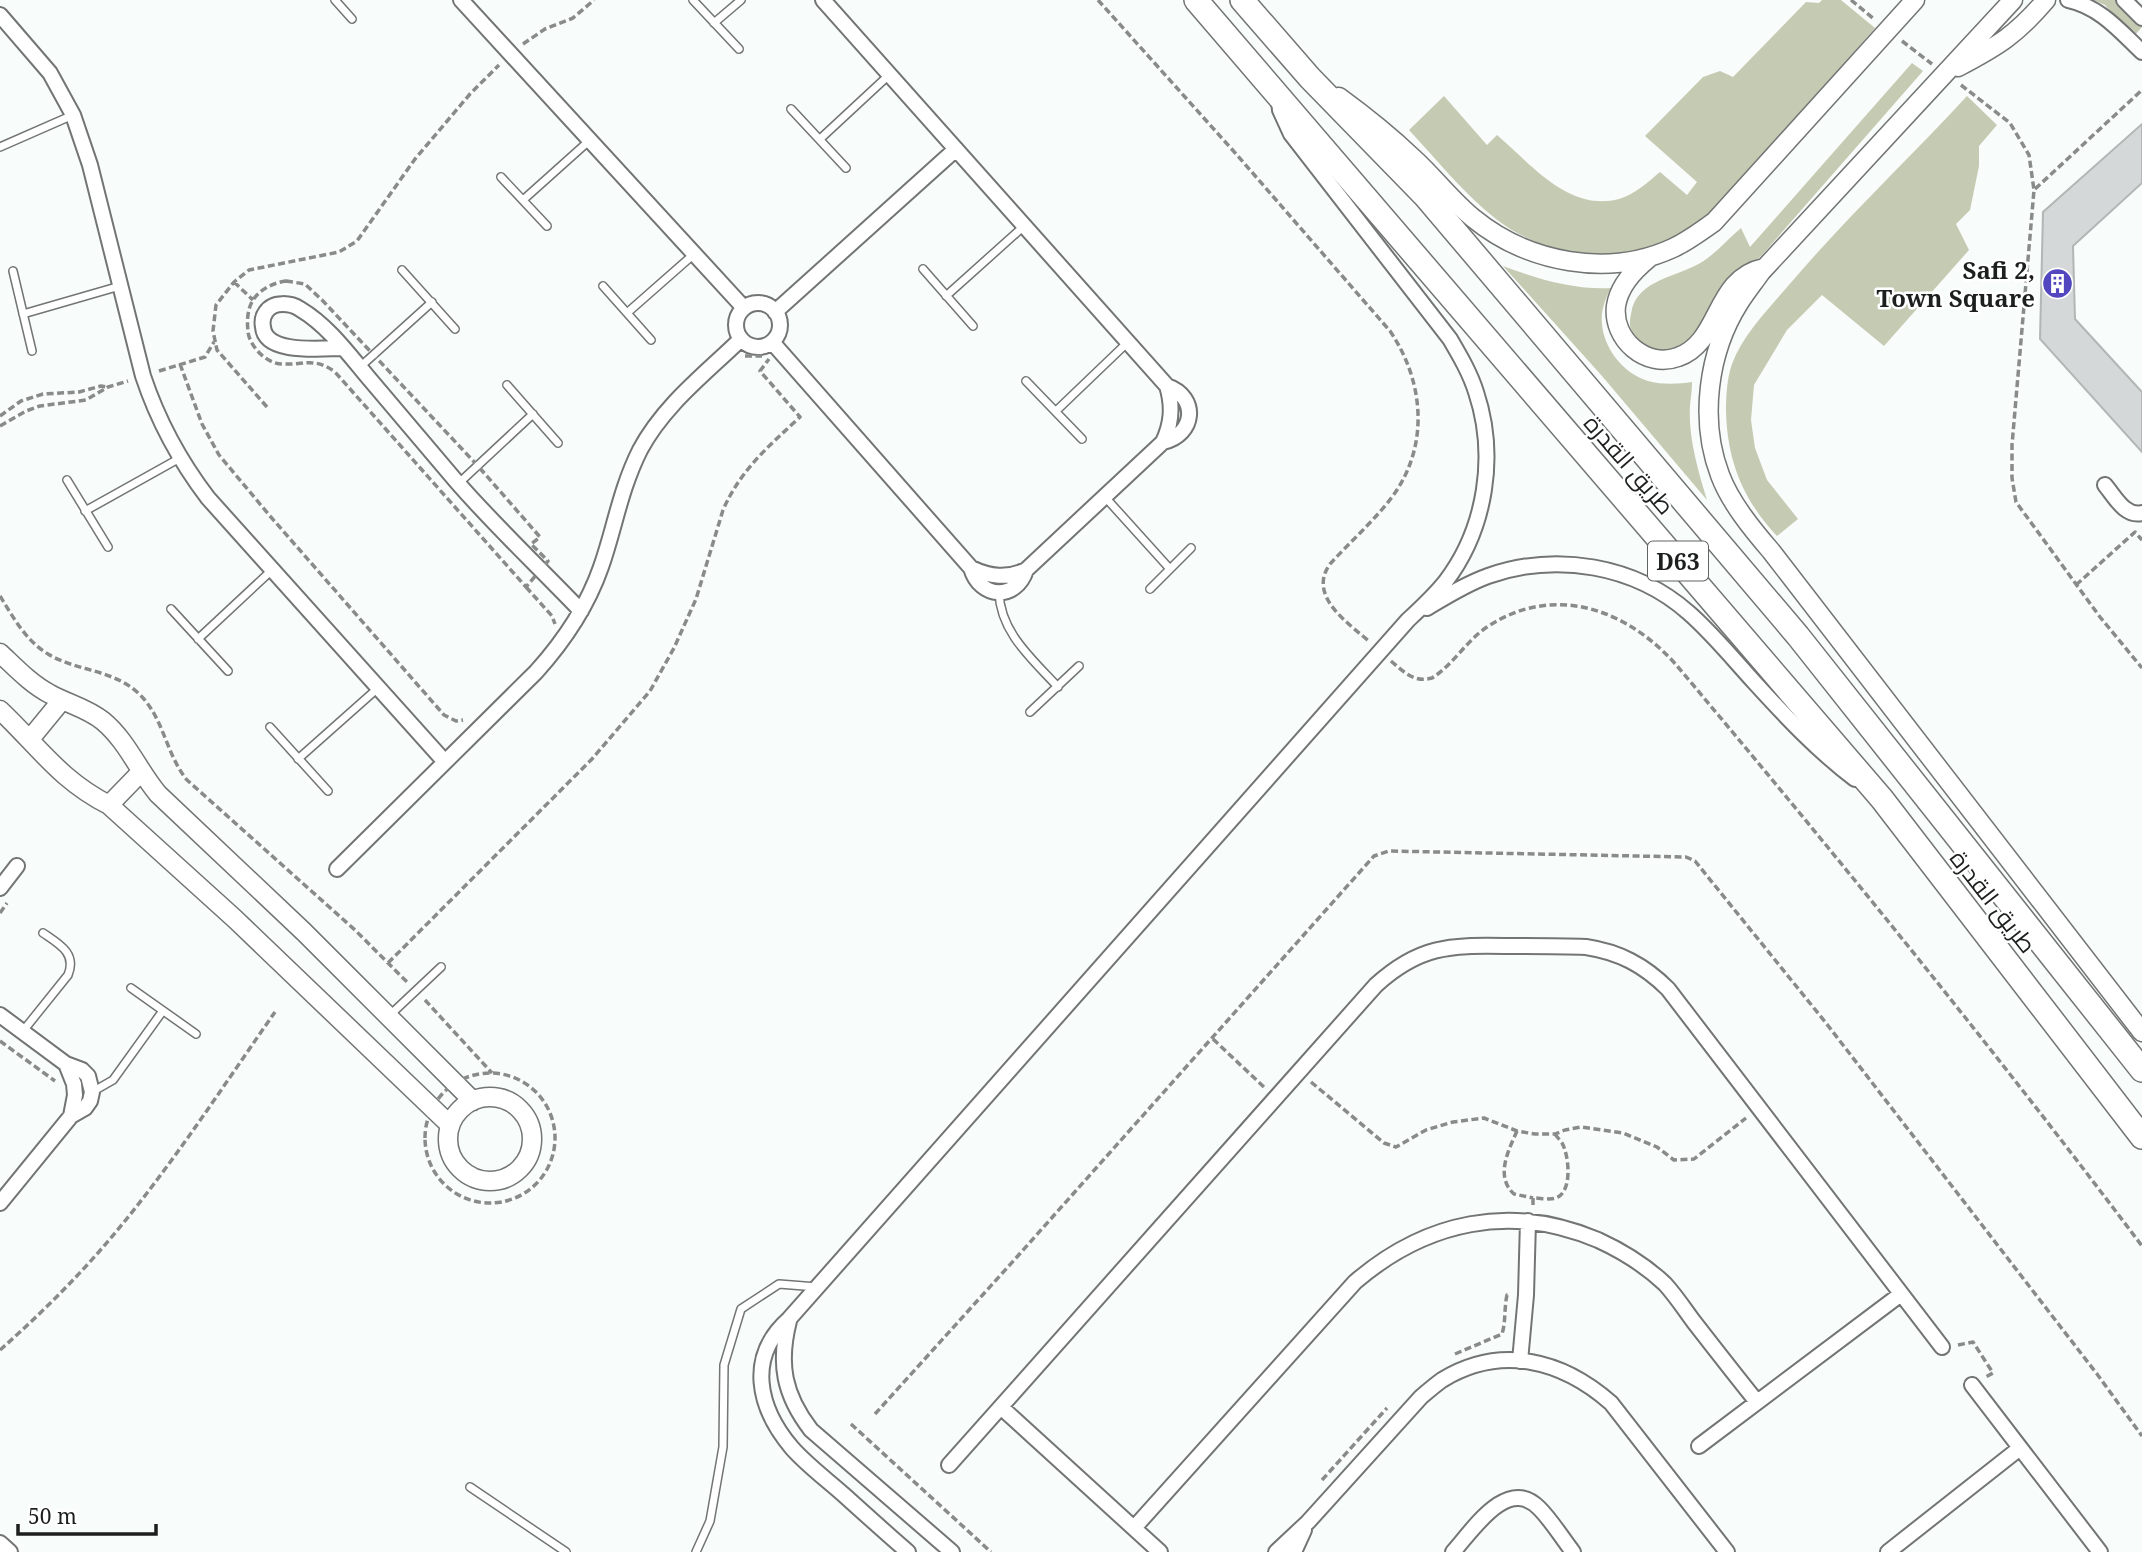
<svg xmlns="http://www.w3.org/2000/svg" width="2142" height="1552" viewBox="0 0 2142 1552" font-family="'Noto Serif',Cairo,serif">
<style>
.green{fill:#c5cbb3}
.building{fill:#d4d8d8;stroke:#b2b6b5;stroke-width:2}
.lines{fill:none;stroke-linecap:round;stroke-linejoin:round}
.service-casing{stroke:#727574;stroke-width:10}
.minor-casing{stroke:#727574;stroke-width:18}
.tertiary-casing{stroke:#727574;stroke-width:21}
.primary-casing{stroke:#727574;stroke-width:26}
.path{stroke:#888b8a;stroke-width:3.5;stroke-dasharray:7 3.5;stroke-linecap:butt}
.service{stroke:#fff;stroke-width:7}
.minor{stroke:#fff;stroke-width:14}
.tertiary{stroke:#fff;stroke-width:18}
.primary{stroke:#fff;stroke-width:23}
.labels{text-anchor:middle;dominant-baseline:central;stroke-width:5;stroke-linejoin:round;paint-order:stroke}
.shield{fill:#fff;stroke:#616262;stroke-width:2}
.shield-label{font-size:23px;font-weight:bold;fill:#1d1e1e}
.poi-label{font-size:24px;font-weight:bold;fill:#1d1e1e;stroke:#fff;text-anchor:end}
.street-label{font-size:24px;fill:#1d1e1e;stroke:#fff}
</style>
<rect width="100%" height="100%" fill="#f8fcfa"/>
<path class="green" d="M1822,0H1841L1875,28L1726,201C1720,207 1714,214 1707,220C1645,266 1556,266 1496,219C1464,194 1437,160 1409,130L1444,96L1487,145L1497,135C1531,164 1569,212 1619,199C1634,195 1648,182 1660,172L1687,195L1697,182L1645,136L1703,77L1720,71L1733,77L1806,2L1819,3Z
M2093,0H2117L2142,27L2134,36L2105,5Z
M1912,63L1923,71L1763,254L1731,286L1704,330L1674,354C1653,351 1639,352 1631,329C1629,324 1630,319 1631,314C1636,278 1679,278 1705,260C1718,251 1729,238 1741,228L1750,247Z
M1967,96L1997,125L1979,146V166L1970,210L1956,224L1969,250L1884,346L1822,295L1787,330L1754,385L1751,420L1755,448L1767,480L1798,519L1777,536C1743,500 1727,460 1726,411C1726,396 1727,378 1732,364C1744,333 1767,311 1788,286C1844,220 1908,160 1967,96Z
M1503,266C1538,279 1574,290 1611,288C1607,295 1603,305 1602,314C1599,343 1621,373 1648,381C1662,385 1679,384 1692,382C1692,389 1691,397 1690,405C1688,437 1698,470 1707,500L1602,376Z"/>
<path class="building" d="M2142,124V183L2073,246L2075,319L2142,392V452L2040,339L2043,212Z"/>
<g class="lines">
<defs>
<path id="service" d="M335,0L352,19
M693,0L739,49
M714,23L741,0
M791,109L846,168
M820,139L889,75
M0,147L73,115
M501,177L547,226
M523,200L590,140
M923,269L973,326
M402,270L455,329
M13,271L32,351
M603,286L651,340
M946,296L1024,226
M627,313L694,254
M23,314L120,286
M360,367L432,302
M1026,381L1082,439
M507,385L558,443
M1056,411L1128,342
M67,480L108,547
M459,483L533,414
M1105,497L1170,569
M85,511L180,458
M1150,589L1191,548
M999,592C1000,632 1032,659 1058,687
M171,609L228,671
M198,639L272,570
M1030,712L1079,666
M270,727L328,791
M298,759L378,688
M131,988L196,1034
M390,1015L441,967
M23,1031L68,975C77,953 59,944 43,933
M92,1092L113,1080L162,1012
M470,1487L566,1552
M696,1552L710,1521L723,1447L724,1365L741,1309L779,1284L817,1287"/>
<path id="minor" d="M461,0L744,308
M823,0L1167,386C1199,397 1195,435 1163,442
M2068,0C2100,7 2119,30 2142,52
M2124,0L2142,18
M0,15L50,73L73,115L90,165L143,376C158,421 179,460 208,498L445,762
M736 325a22 22 0 1 1 44 0a22 22 0 1 1-44 0Z
M775,312L956,149
M772,342L971,568C980,599 1016,601 1026,570
M343,348C323,348 265,355 263,327C262,322 263,316 266,312C273,301 291,303 300,309C327,325 347,352 367,376C397,411 426,446 456,481C495,526 540,568 581,611
M2105,485C2115,497 2125,517 2142,513
M971,568C990,577 1007,579 1026,570L1163,442C1172,423 1173,406 1167,386
M1427,608C1447,596 1466,584 1488,576C1556,552 1635,565 1689,613C1713,634 1733,659 1755,683C1786,717 1818,751 1855,779
M337,869L536,672C564,641 587,607 601,567C615,527 620,490 640,450C664,405 705,374 741,339
M0,888L17,866
M0,1015L66,1064L82,1070L88,1076L92,1092L90,1101L85,1108L71,1116
M0,1203L71,1116L75,1095L74,1084L66,1064
M789,1321C778,1364 784,1395 811,1430L952,1552
M1520,1361L1526,1295L1528,1221
M1972,1385L2100,1552
M1002,1408L1160,1552
M1699,1446L1901,1294
M949,1465L1376,985C1419,946 1449,945 1505,946C1532,946 1559,946 1586,947C1619,952 1644,965 1668,989L1942,1347
M1134,1528L1355,1282C1426,1221 1511,1203 1598,1240C1622,1251 1646,1266 1665,1284C1676,1296 1685,1310 1694,1322C1715,1349 1736,1376 1757,1402
M0,1543L10,1552
M908,1552C886,1533 865,1514 844,1495C826,1479 807,1465 792,1448C758,1408 746,1357 789,1319L1408,620C1421,608 1435,595 1446,581C1486,528 1497,455 1476,392C1470,373 1460,356 1450,339L1291,134L1280,110L1279,101
M1276,1552L1308,1522L1421,1397C1428,1391 1435,1385 1442,1380C1501,1344 1562,1360 1611,1403L1727,1552
M1294,1552L1304,1530
M1453,1552C1473,1530 1507,1476 1539,1508C1552,1521 1562,1538 1573,1552
M1888,1552L2020,1448"/>
<path id="tertiary" d="M2013,0L1761,272C1754,282 1746,292 1739,303C1708,352 1699,420 1720,475C1730,502 1752,529 1771,551L2142,1032
M1958,67C1998,46 2016,35 2046,0
M1339,97C1365,116 1390,136 1413,158C1434,177 1451,200 1473,218C1528,263 1608,278 1673,248C1688,241 1701,231 1714,222L1915,0
M1649,258C1634,270 1619,286 1616,306C1612,339 1646,369 1678,357C1721,342 1714,278 1764,268
M0,653C16,668 31,684 50,694C68,704 87,708 103,721C127,741 138,770 158,794L304,932L473,1101
M0,710C39,747 60,780 109,805L235,919L450,1125
M30,739L62,700
M109,805L141,772
M448 1139a42 42 0 1 1 84 0a42 42 0 1 1-84 0Z"/>
<path id="primary" d="M1196,0L1882,799L2142,1137
M1242,0L1310,78L1426,197L1798,636L2142,1070"/>
</defs>
<use href="#service" class="service-casing"/>
<use href="#minor" class="minor-casing"/>
<use href="#tertiary" class="tertiary-casing"/>
<use href="#primary" class="primary-casing"/>
<path class="path" d="M1098,0L1237,155L1390,331C1424,381 1430,446 1392,497C1374,521 1350,542 1330,564C1307,596 1348,623 1370,642
M1851,0L1874,19
M1902,41L1932,64
M523,44L545,29L573,18L594,0
M1961,85L2010,123L2029,155L2034,190L2012,445V478L2016,502L2100,617L2142,668
M2035,189L2142,90
M286,281L305,284L323,301L478,466L540,537L531,544L548,561L526,587L335,372C315,357 304,365 282,364C267,364 250,347 248,332C247,321 247,310 253,300C260,289 273,283 286,281Z
M234,282L253,300
M745,356H762
M180,364L202,424L219,455L270,516L444,715L456,721L463,720
M159,371L205,357L214,342
M267,407L217,350L213,331L216,305L234,282L249,270L339,252L357,241L415,159L470,94L499,65
M0,416L21,401L43,394L79,392L101,386L106,387
M0,426L26,411L40,406L86,400L108,387L128,381
M2076,585L2135,532L2142,540
M526,587L552,616L555,624
M0,596C13,617 26,641 48,654C76,671 111,669 137,692C164,716 165,753 187,780L355,930L407,982
M1391,661C1404,672 1414,683 1432,678C1453,665 1466,641 1487,627C1555,582 1629,610 1678,667C1837,856 1993,1048 2142,1246
M0,913L7,903
M388,963L592,759L650,691L674,648L696,599L723,510C741,469 769,446 800,417L760,371L769,359
M425,1000L492,1073
M1213,1039L1266,1089
M0,1041L55,1081
M425 1138a65 65 0 1 1 130 0a65 65 0 1 1-130 0Z
M1311,1082L1384,1143L1396,1147L1426,1130L1453,1122L1484,1118L1517,1131L1535,1134H1555L1565,1130L1581,1127L1623,1133L1657,1147L1674,1160L1694,1159L1746,1118
M1517,1131C1508,1151 1495,1177 1514,1194L1533,1198
M1533,1205V1198C1540,1198 1550,1200 1556,1198C1573,1192 1569,1155 1562,1143C1560,1140 1557,1137 1555,1134
M1958,1345L1973,1342L1993,1373L1984,1378
M0,1350C25,1328 50,1304 73,1280C149,1201 212,1102 275,1012
M1455,1354L1502,1334C1506,1321 1504,1308 1507,1295H1510
M875,1414L1016,1258L1374,856L1389,851L1686,857L1695,861L1826,1023L2097,1374L2142,1436
M851,1424L991,1552
M1322,1480L1387,1408"/>
<use href="#service" class="service"/>
<use href="#minor" class="minor"/>
<use href="#tertiary" class="tertiary"/>
<use href="#primary" class="primary"/>
</g>
<defs>
<symbol id="building-disc" viewBox="-11 -11 22 22"><circle r="9.5" fill="#5247be" stroke="#fff"/><path d="M-4-6H4V6H1V3H-1V6H-4ZM-2.5-4.3h1.7v1.8h-1.7ZM.8-4.3h1.7v1.8H.8ZM-2.5-1h1.7V.8h-1.7ZM.8-1h1.7V.8H.8Z" fill="#fff"/></symbol>
</defs>
<g fill-rule="evenodd">
<use href="#building-disc" x="2040" y="266" width="35" height="35"/>
</g>
<g class="labels">
<rect class="shield" x="1648" y="541.5" width="60" height="39" rx="5"/>
<g class="shield-label">
<text x="1678" y="561">D63</text>
</g>
<g class="poi-label">
<text x="2035" y="269">Safi 2,<tspan x="2035" dy="28">Town Square</tspan></text>
</g>
<g class="street-label">
<text transform="translate(1630 464) rotate(49)">طريق القدرة</text>
<text transform="translate(1994 901) rotate(52)">طريق القدرة</text>
</g>
</g>
<path d="M18 1524v10h138v-10" fill="none" stroke="#1d1e1e" stroke-width="3.5"/>
<text x="28" y="1524" font-size="21" fill="#1d1e1e" stroke="#ffffff" stroke-width="5" paint-order="stroke">50 m</text>
</svg>
